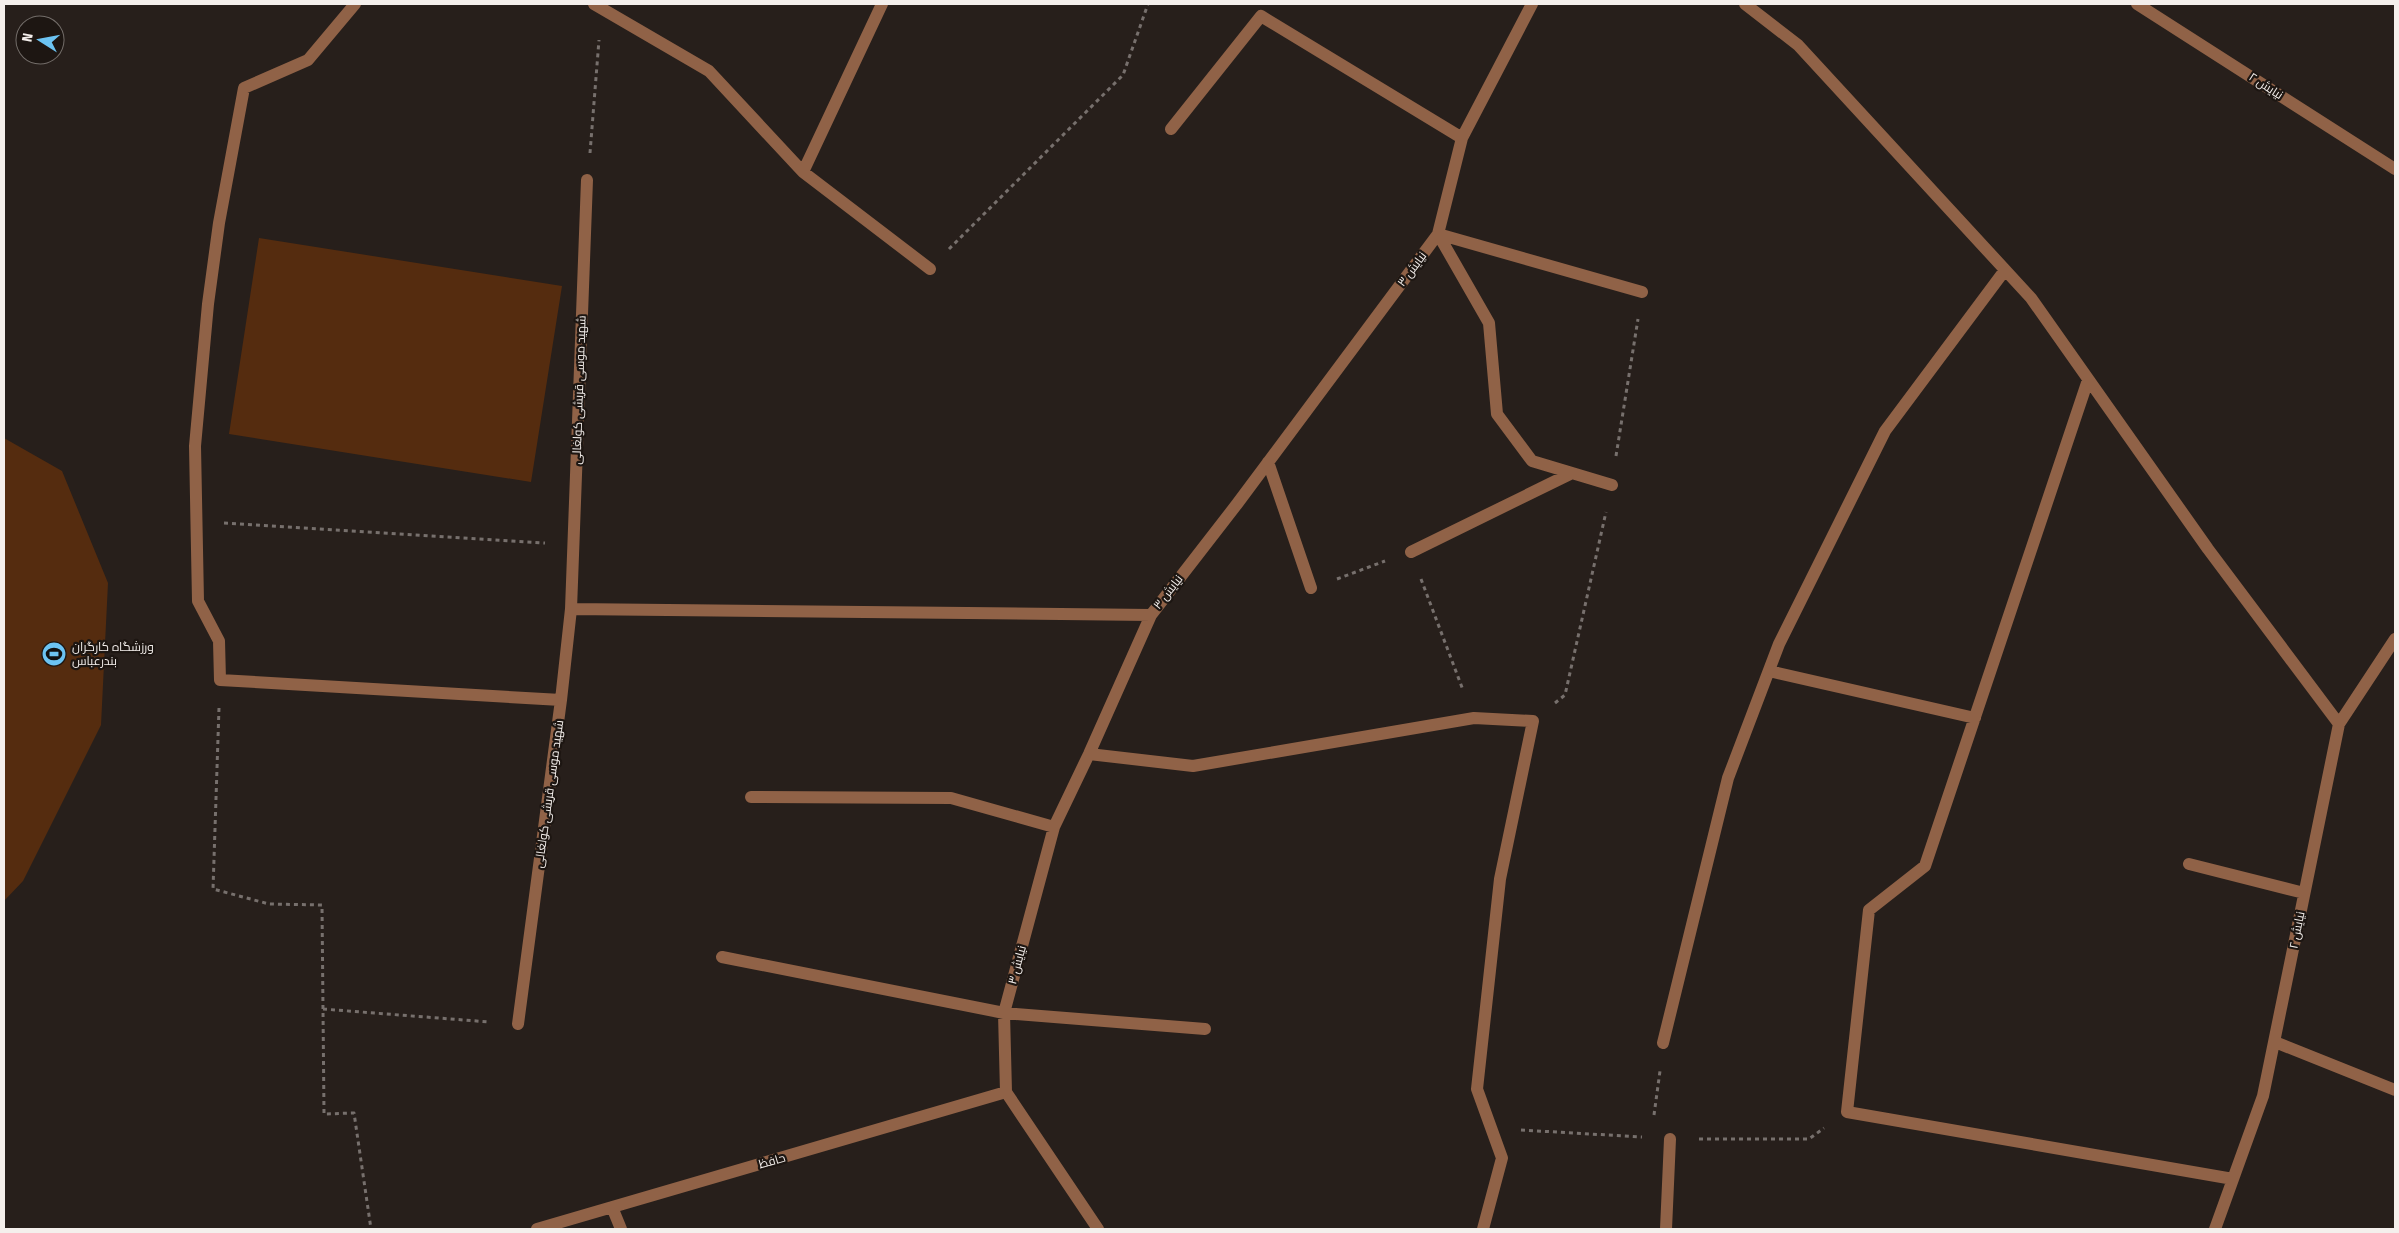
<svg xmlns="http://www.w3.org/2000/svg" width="2399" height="1233" viewBox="0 0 2399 1233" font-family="'Fira Sans Condensed',Cairo,sans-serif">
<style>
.garden{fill:#552c0f}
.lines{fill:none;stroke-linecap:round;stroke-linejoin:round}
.path{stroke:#77706d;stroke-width:3;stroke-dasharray:4 4;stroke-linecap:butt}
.minor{stroke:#906247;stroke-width:12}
.labels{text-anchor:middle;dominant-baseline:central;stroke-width:4.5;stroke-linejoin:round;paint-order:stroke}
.street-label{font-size:12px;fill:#f4efec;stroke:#1d1612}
.poi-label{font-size:12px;fill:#f4efec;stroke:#1d1612;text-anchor:start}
</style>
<rect width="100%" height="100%" fill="#271f1b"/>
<path class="garden" d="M259,238L562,286L531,482L229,434Z
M4,438L62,471L108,583L101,725L23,881L4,901Z"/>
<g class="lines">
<path class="path" d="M590,153L599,40
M949,249L1123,75L1148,4
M1616,456L1638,319
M224,523L545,543
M1337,579L1385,561
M1421,579L1463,690
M1555,703L1565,695L1606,512
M219,708L213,889L269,904L322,905L324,1114L354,1113L371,1229
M323,1009L489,1022
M1654,1115L1660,1071
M1521,1130L1642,1137
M1699,1139H1809L1824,1128"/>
<path class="minor" d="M355,4L308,60L244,88L219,223L208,304L195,446L198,601L219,641L220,680L561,700
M594,4L709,71L803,172L882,4
M1745,4L1798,45L2031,298L2208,549L2339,724
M2137,4L2395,169
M1171,129L1261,16L1462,138
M803,172L930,269
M1438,234L1489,323L1497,414L1532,461L1612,485
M1438,234L1642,292
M2088,380L1925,866L1869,910L1847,1112L2233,1179
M1268,462L1311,588
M1411,552L1572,473
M571,609L1151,615
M1769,671L1975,718
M1089,754L1193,766L1474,718L1533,721L1500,879L1477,1089L1502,1158L1483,1229
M751,797L951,798L1054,827
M2189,864L2304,893
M722,957L1004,1013L1205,1029
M518,1024L561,700L571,609L587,180
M2275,1042L2395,1090
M1663,1043L1728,778L1779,644L1885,431L2005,270
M612,1207L621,1229
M537,1229L1006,1092
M1098,1229L1006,1092L1004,1013L1054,827L1089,754L1151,615L1237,504L1438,234L1462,138L1532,4
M1666,1229L1670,1139
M2215,1229L2263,1096L2339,724L2395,639"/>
</g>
<defs>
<symbol id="stadium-disc" viewBox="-11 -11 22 22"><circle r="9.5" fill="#6cc3f2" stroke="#1d1612"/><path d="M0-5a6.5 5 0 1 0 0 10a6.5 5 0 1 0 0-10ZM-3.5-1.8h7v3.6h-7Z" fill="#111"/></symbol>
</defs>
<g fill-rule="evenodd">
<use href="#stadium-disc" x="40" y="640" width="28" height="28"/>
</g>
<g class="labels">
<g class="street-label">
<text transform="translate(2266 86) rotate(33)">نیایش ۲</text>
<text transform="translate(1412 269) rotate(-53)">نیایش ۳</text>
<text transform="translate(579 390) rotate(-88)">شهید موسی قریشی کولغالی</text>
<text transform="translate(1168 592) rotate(-52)">نیایش ۳</text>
<text transform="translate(549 794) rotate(-82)">شهید موسی قریشی کولغالی</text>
<text transform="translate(2297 930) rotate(-79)">نیایش ۲</text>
<text transform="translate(1017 965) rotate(-75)">نیایش ۳</text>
<text transform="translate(772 1161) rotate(-16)">حافظ</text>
</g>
<g class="poi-label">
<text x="72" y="647">ورزشگاه کارگران<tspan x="72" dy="14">بندرعباس</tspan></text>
</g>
</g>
<rect width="2399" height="1233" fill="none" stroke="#f4efec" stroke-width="10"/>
<g transform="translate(40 40) rotate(281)"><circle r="24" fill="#1d1612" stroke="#736d69"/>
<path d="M0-4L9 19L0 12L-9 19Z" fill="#6cc3f2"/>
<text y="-8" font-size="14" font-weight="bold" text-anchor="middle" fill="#f4efec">N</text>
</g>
</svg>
